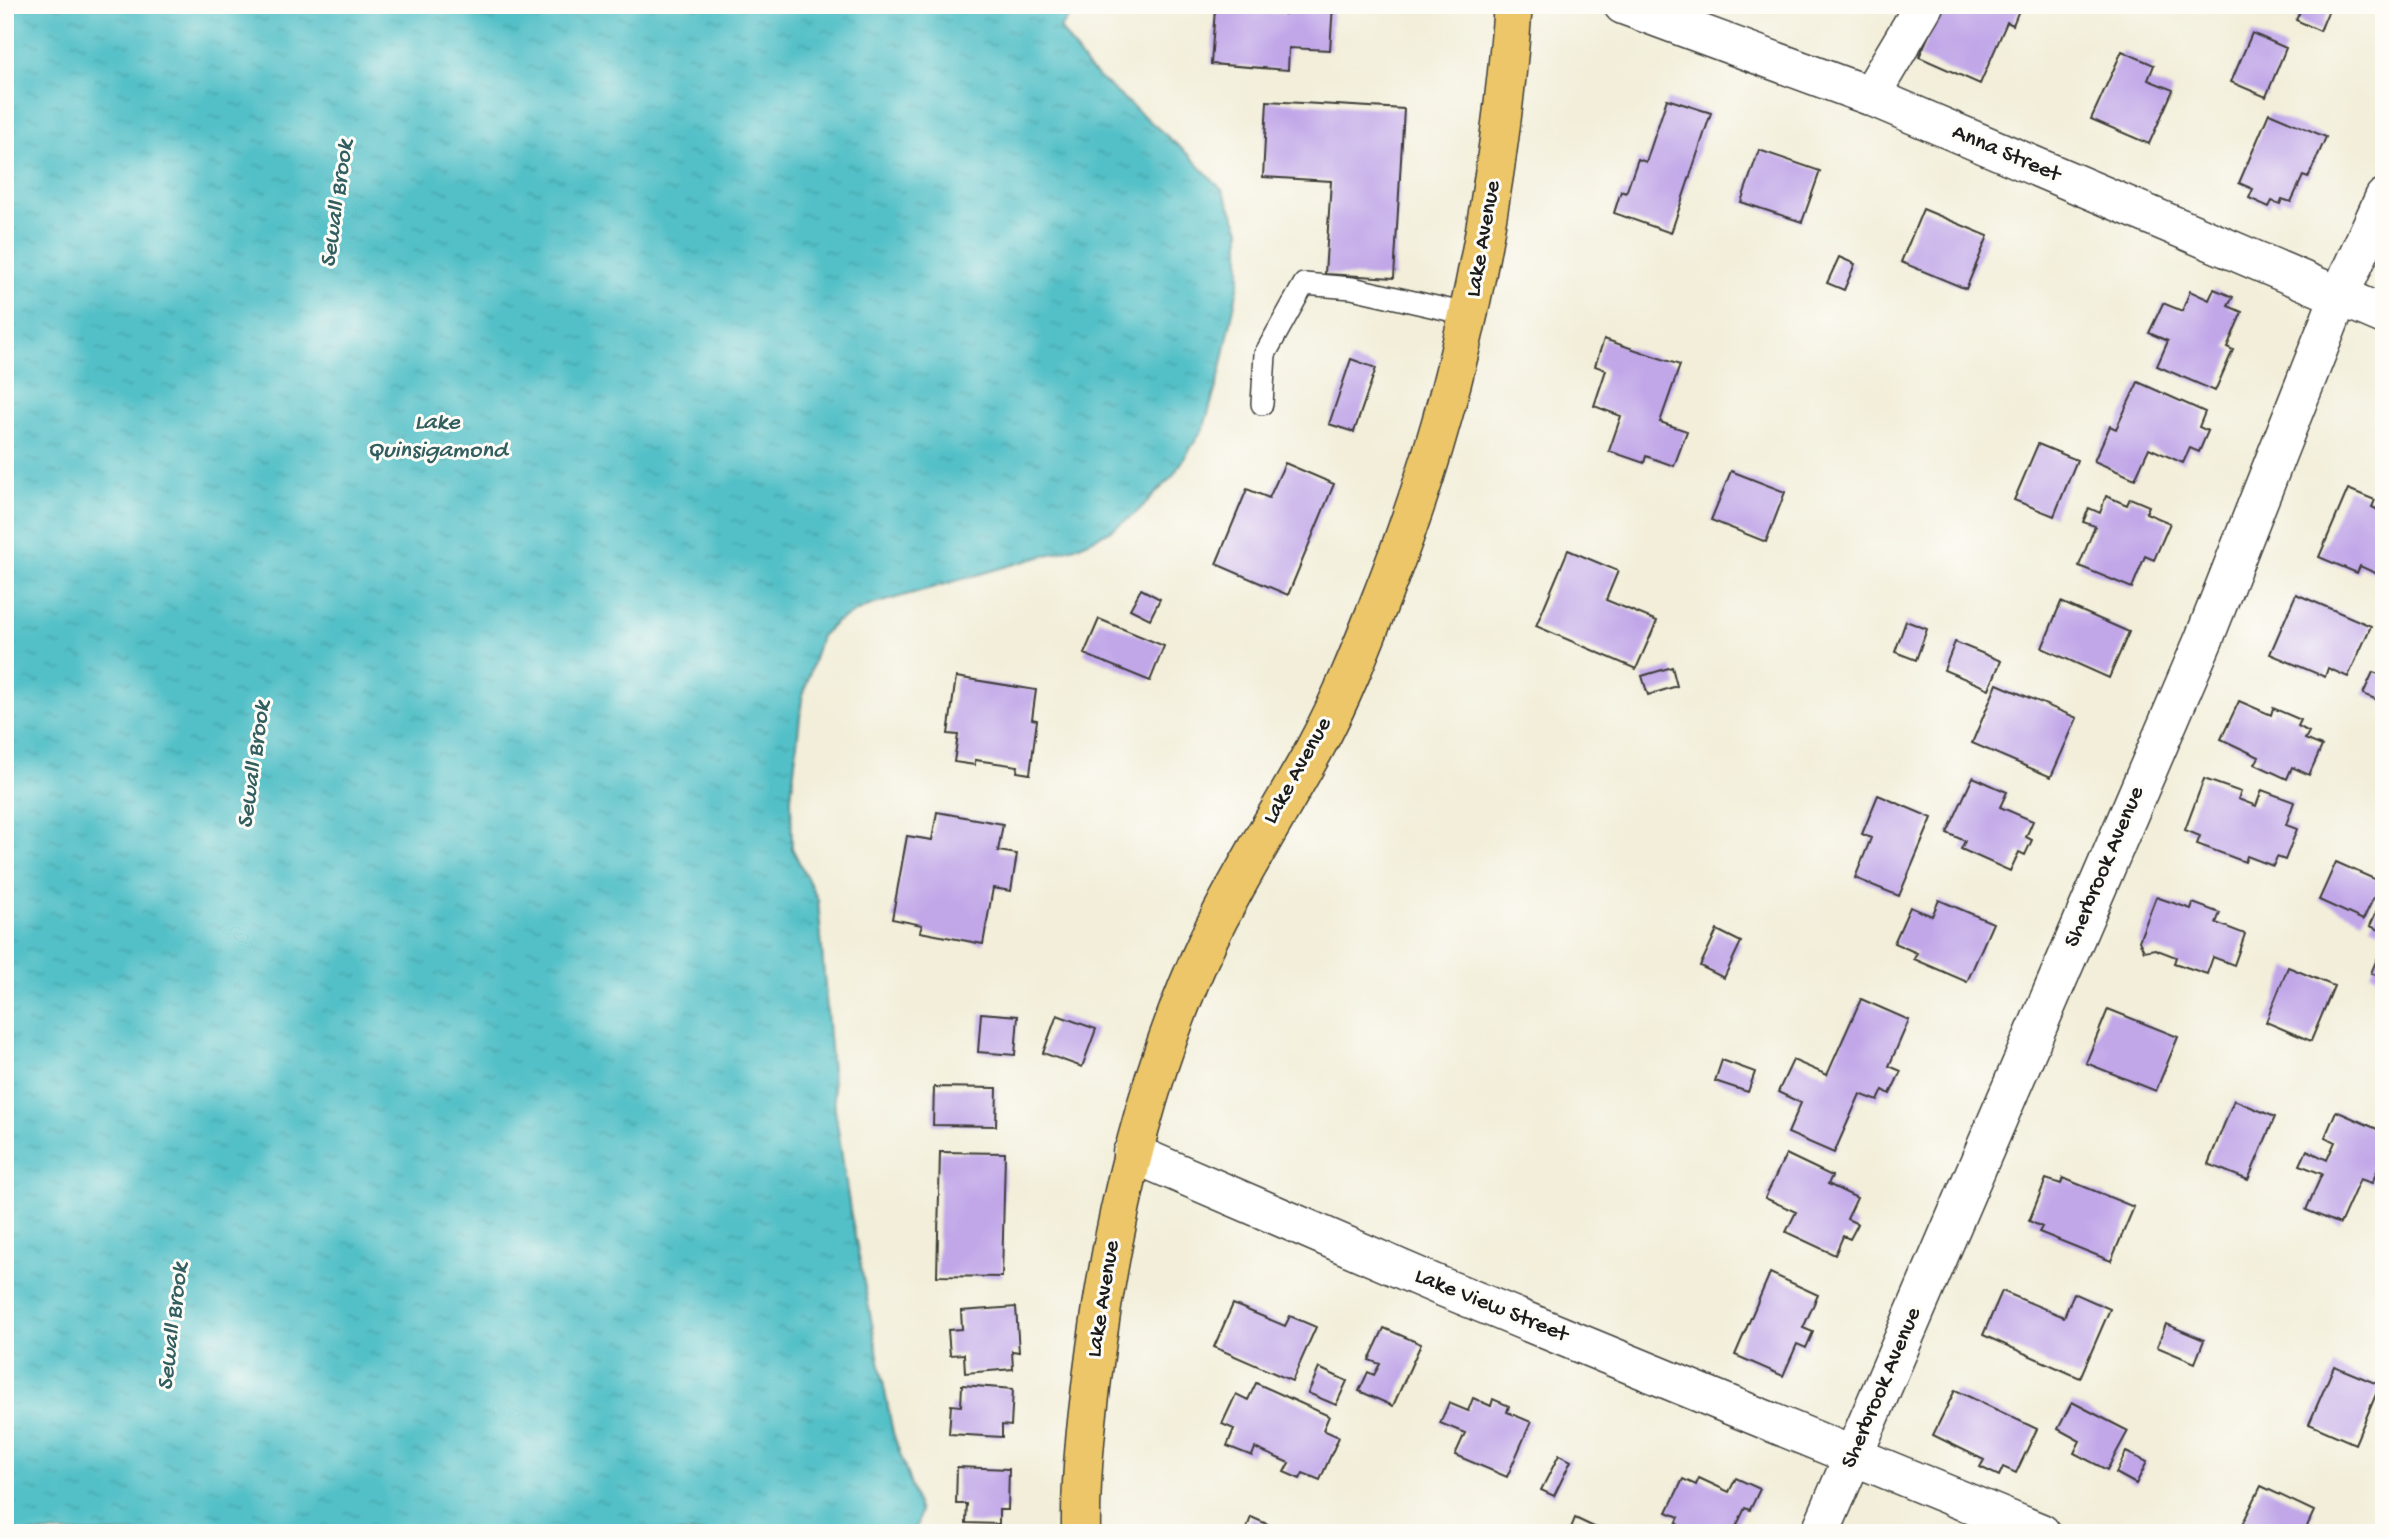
<svg xmlns="http://www.w3.org/2000/svg" width="2389" height="1538" viewBox="0 0 2389 1538" font-family="'Gochi Hand',sans-serif">
<style>
.water{fill:url(#water-ripples);stroke:#376e72;stroke-width:2}
.building{fill:#c1a7e8}
.lines{fill:none;stroke-linecap:round;stroke-linejoin:round}
.lane-casing{stroke:#3c3c38;stroke-width:24}
.street-casing{stroke:#3c3c38;stroke-width:41}
.primary-casing{stroke:#3c3c38;stroke-width:41}
.lane{stroke:#fff;stroke-width:21}
.street{stroke:#fff;stroke-width:38}
.primary{stroke:#ecc669;stroke-width:38}
.labels{text-anchor:middle;dominant-baseline:central;stroke-width:6;stroke-linejoin:round;paint-order:stroke}
.street-label{font-size:23px;fill:#1c1c1c;stroke:#fdfcf7}
.water-label{font-size:24px;font-style:italic;fill:#325e60;stroke:#fdfcf7}
</style>
<defs>
<pattern id="water-ripples" width="26" height="14" patternUnits="userSpaceOnUse" patternTransform="scale(1.75)"><rect width="26" height="14" fill="#52c0c7"/><path d="M2 4q2-2 4 0t4 0M15 11q2-2 4 0t4 0" fill="none" stroke="#47a4aa"/></pattern>
</defs>
<rect width="100%" height="100%" fill="#fdfcf7"/>
<filter id="ink" filterUnits="userSpaceOnUse"><feTurbulence type="fractalNoise" baseFrequency=".0143" numOctaves="2"/><feDisplacementMap in="SourceGraphic" scale="14" xChannelSelector="R" yChannelSelector="G"/><feConvolveMatrix kernelMatrix="1 2 1 2 8 2 1 2 1" color-interpolation-filters="sRGB"/></filter>
<filter id="wash" filterUnits="userSpaceOnUse"><feTurbulence type="fractalNoise" baseFrequency=".00686" numOctaves="4" result="noise"/><feDisplacementMap in="SourceGraphic" scale="28" xChannelSelector="R" yChannelSelector="G"/><feGaussianBlur stdDeviation="1.57" result="paint"/><feColorMatrix in="noise" values="0 0 0 0 0 0 0 0 0 0 0 0 0 0 0 0 0 1.4 0 .05"/><feComposite in="paint" operator="in"/></filter>
<g filter="url(#wash)">
<rect width="100%" height="100%" fill="#f2eed9"/>
<path class="water" d="M5,5H1086L1071,15L1060,28L1088,68L1190,156L1223,191L1240,229V278L1220,374L1204,427L1173,476L1135,514L1108,532L1075,547L868,606L836,622L821,636L802,699L791,798L792,848L818,900L835,1109L850,1210L893,1433L920,1512L915,1533H5Z"/>
<g id="blocks">
<path class="building" d="M1286,5H1333L1330,50L1289,48L1288,70L1211,64L1215,9L1285,14Z
M1934,5H2021L2013,25L2007,22L1980,84L1919,57L1933,26Z
M2303,5H2331L2320,31L2296,20Z
M2252,33L2286,48L2266,97L2231,82Z
M2122,51L2154,65L2148,80L2173,90L2149,144L2091,119Z
M1667,99L1711,113L1671,233L1614,213L1621,191L1626,193L1638,159L1646,162Z
M1267,101L1404,109L1394,278L1325,274L1331,181L1263,177Z
M2269,113L2326,137L2308,178L2303,176L2291,202L2282,199L2280,204L2272,201L2269,207L2249,198L2253,189L2239,183Z
M1759,150L1820,171L1802,222L1741,202Z
M1923,209L1988,236L1966,289L1901,262Z
M1839,257L1855,264L1844,290L1827,283Z
M2214,289L2233,297L2228,306L2242,312L2227,347L2233,350L2215,391L2157,366L2168,341L2149,333L2163,303L2182,311L2190,291L2209,300Z
M1604,339L1680,365L1660,422L1687,431L1674,466L1646,456L1644,463L1609,451L1621,416L1594,406L1606,370L1595,366Z
M1351,359L1376,368L1354,432L1329,424Z
M2138,382L2205,412L2199,427L2208,431L2199,452L2190,448L2183,463L2149,448L2135,479L2094,461L2110,426L2116,429Z
M2038,444L2077,460L2054,516L2014,500Z
M1285,463L1334,484L1288,595L1216,564L1247,489L1269,498Z
M1731,471L1785,492L1766,542L1711,520Z
M2348,489L2375,500L2372,507L2380,511L2384,501V577L2360,566L2357,573L2319,557Z
M2106,496L2127,505L2130,498L2149,506L2146,513L2170,523L2154,560L2145,556L2132,588L2079,566L2095,526L2083,522L2089,508L2100,513Z
M1568,550L1618,571L1606,600L1657,621L1636,669L1536,626Z
M1141,589L1160,599L1150,619L1130,609Z
M2296,594L2371,626L2348,677L2328,668L2325,677L2270,654Z
M2061,602L2129,632L2109,678L2042,648Z
M1099,619L1164,646L1150,681L1084,654Z
M1906,621L1927,629L1916,660L1895,652Z
M1955,642L2001,661L1989,689L1944,670Z
M1672,667L1677,686L1648,695L1642,676Z
M2373,672L2384,676L2382,702L2363,694Z
M956,677L1036,690L1032,719L1037,720L1030,774L1017,772L1018,766L975,760V765L954,762L958,735L948,734Z
M1997,684L2077,718L2051,777L1972,743Z
M2239,701L2271,715L2273,708L2301,720L2298,726L2309,732L2305,739L2322,746L2309,775L2292,767L2287,779L2255,764L2259,757L2221,739Z
M1973,777L2007,792L2000,807L2033,821L2026,837L2032,840L2025,855L2019,852L2010,871L1961,849L1965,841L1947,833Z
M2204,779L2241,792L2238,799L2256,806L2262,790L2294,802L2286,825L2297,829L2285,860L2277,857L2273,866L2247,856L2245,862L2197,844L2200,836L2185,830Z
M1878,795L1932,818L1899,896L1855,878L1871,838L1862,834Z
M937,812L1003,824L998,851L1017,854L1011,891L993,888L983,944L920,932L922,925L892,919L907,836L932,840Z
M2336,862L2381,882L2363,920L2319,900Z
M2384,894V932L2370,926Z
M2156,897L2191,909L2193,903L2220,913L2216,923L2245,934L2234,965L2213,957L2207,974L2174,963L2176,957L2155,949L2144,951L2139,941Z
M1939,900L1993,923L1967,982L1914,959L1917,953L1894,943L1910,907L1932,916Z
M1717,930L1741,942L1724,978L1700,966Z
M2384,943V979L2371,973Z
M2288,967L2334,986L2311,1041L2266,1022Z
M1861,999L1909,1020L1889,1066L1901,1071L1890,1094L1883,1090L1878,1101L1860,1094L1834,1153L1788,1133L1801,1103L1778,1092L1793,1060L1827,1075Z
M2108,1009L2178,1037L2156,1091L2086,1063Z
M981,1013L1018,1016L1015,1055L978,1052Z
M1057,1015L1096,1029L1082,1067L1043,1053Z
M1722,1060L1755,1072L1748,1092L1715,1081Z
M934,1087L997,1088L996,1126L933,1125Z
M2234,1100L2275,1117L2248,1180L2208,1164Z
M2336,1111L2384,1132V1155L2372,1183L2360,1179L2340,1224L2306,1210L2322,1174L2300,1165L2307,1150L2327,1160L2335,1142L2325,1137Z
M940,1152L1005,1153L1002,1277L937,1276Z
M1786,1154L1832,1176L1828,1184L1857,1198L1847,1219L1858,1224L1850,1239L1843,1236L1835,1255L1786,1232L1796,1212L1765,1198Z
M2063,1178L2134,1207L2111,1261L2039,1232L2042,1227L2029,1221L2046,1179L2061,1184Z
M1770,1273L1818,1295L1803,1328L1813,1332L1806,1348L1797,1344L1783,1376L1735,1355Z
M2002,1291L2064,1317L2074,1293L2110,1309L2080,1378L1983,1335Z
M1233,1304L1285,1326L1290,1316L1316,1327L1292,1381L1214,1347Z
M1016,1307L1019,1352L1012,1351L1013,1369L965,1373L964,1354L950,1355L948,1330L962,1329L961,1311Z
M2166,1324L2204,1340L2195,1363L2157,1347Z
M1384,1328L1421,1344L1393,1406L1359,1391L1368,1372L1374,1375L1380,1364L1369,1360Z
M2334,1366L2380,1385L2355,1444L2309,1424Z
M1319,1368L1347,1381L1336,1405L1308,1393Z
M1256,1383L1329,1416L1323,1430L1339,1437L1320,1480L1303,1473L1300,1479L1284,1472L1289,1463L1255,1448L1252,1456L1227,1446L1234,1429L1222,1424L1236,1394L1248,1400Z
M962,1385L1013,1389L1011,1426L1002,1425V1437L949,1434L951,1405L961,1406Z
M1955,1390L2037,1429L2016,1473L2003,1467L1999,1476L1980,1467L1984,1460L1933,1435Z
M1473,1398L1491,1406L1493,1399L1509,1406L1507,1412L1531,1422L1507,1477L1455,1455L1465,1433L1440,1423L1449,1403L1468,1411Z
M2072,1402L2128,1431L2107,1470L2074,1453L2080,1441L2058,1429Z
M2126,1452L2147,1462L2136,1484L2116,1473Z
M1559,1455L1571,1461L1554,1496L1541,1490Z
M957,1467L1009,1469L1008,1510H999V1524L966,1523L967,1504H956Z
M1699,1478L1729,1492L1736,1478L1760,1489L1750,1510L1745,1508L1733,1533H1695L1676,1524L1679,1517L1667,1512L1683,1479L1696,1485Z
M2261,1486L2314,1511L2304,1533H2238Z
M1251,1517L1288,1533H1245Z
M1575,1518L1607,1533H1569Z"/>
</g>
</g>
<g filter="url(#ink)">
<use href="#blocks" fill-opacity="0" stroke="#3c3c38" stroke-width="2"/>
<g class="lines">
<defs>
<path id="lane" d="M1262,404L1265,354L1304,284L1352,288L1471,315"/>
<path id="street" d="M1623,5L1870,96L2384,315
M1870,96L1924,5
M1132,1153L1440,1286L2041,1533
M1820,1533L2204,639L2339,297L2384,198"/>
<path id="primary" d="M1081,1533C1080,1471 1088,1409 1096,1348C1115,1207 1148,1068 1209,938C1241,872 1280,812 1315,748C1344,695 1367,634 1389,578C1461,393 1498,203 1513,5"/>
</defs>
<use href="#lane" class="lane-casing"/>
<use href="#street" class="street-casing"/>
<use href="#primary" class="primary-casing"/>
<use href="#lane" class="lane"/>
<use href="#street" class="street"/>
<use href="#primary" class="primary"/>
</g>
</g>
<g class="labels">
<g class="street-label">
<text transform="translate(2006 154) rotate(23)">Anna Street</text>
<text transform="translate(1484 239) rotate(-80)">Lake Avenue</text>
<text transform="translate(1298 771) rotate(-61)">Lake Avenue</text>
<text transform="translate(2105 867) rotate(-67)">Sherbrook Avenue</text>
<text transform="translate(1104 1299) rotate(-81)">Lake Avenue</text>
<text transform="translate(1491 1306) rotate(22)">Lake View Street</text>
<text transform="translate(1882 1388) rotate(-67)">Sherbrook Avenue</text>
</g>
<g class="water-label">
<text transform="translate(338 204) rotate(-82)">Sewall Brook</text>
<text x="437" y="423">Lake<tspan x="437" dy="28">Quinsigamond</tspan></text>
<text transform="translate(255 765) rotate(-82)">Sewall Brook</text>
<text transform="translate(174 1327) rotate(-83)">Sewall Brook</text>
</g>
</g>
<rect width="2389" height="1538" fill="none" stroke="#fdfcf7" stroke-width="28"/>
</svg>
